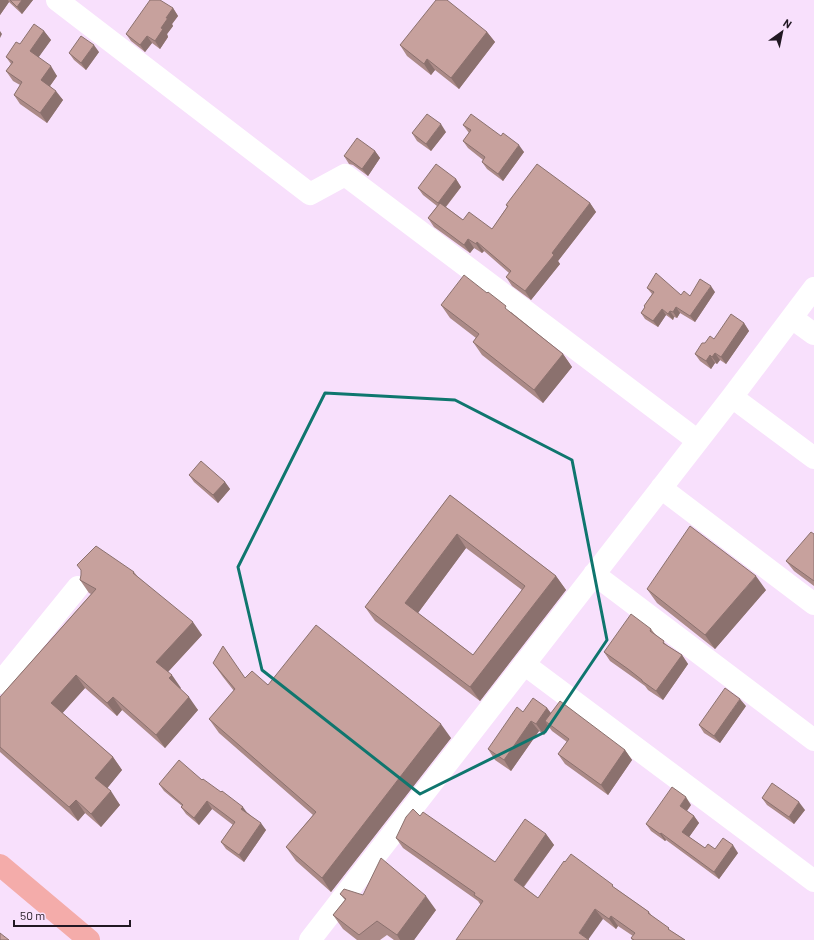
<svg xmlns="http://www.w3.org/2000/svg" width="814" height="940" viewBox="0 0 814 940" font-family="Barlow,sans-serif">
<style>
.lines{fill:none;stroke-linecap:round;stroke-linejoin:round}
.minor{stroke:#fff;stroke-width:22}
.major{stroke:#f4acaa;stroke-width:22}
.wall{fill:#ab8a87;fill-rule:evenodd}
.shaded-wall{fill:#8b716e}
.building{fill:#c7a19d;stroke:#8b716e;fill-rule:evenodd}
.marked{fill:none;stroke:#0f766e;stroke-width:3;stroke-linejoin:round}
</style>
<rect width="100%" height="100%" fill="#f8e0fc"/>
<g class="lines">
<path class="minor" d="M57,0L310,194L345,175L698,441
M792,318L814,334
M732,397L814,458
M661,488L814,604
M594,574L814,740
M524,664L814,881
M0,683L78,587
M310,940L732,397L814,288"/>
<path class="major" d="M0,865L89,940"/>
</g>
<path class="wall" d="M0,0H33L22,14L9,2L0,15Z
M173,8L178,16L172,24L173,26L167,34L168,37L160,49L152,43L145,52L131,41L126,34Z
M44,31L51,40L38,57L57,76L50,86L63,100L47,123L20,104L14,95L20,85L13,81L6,71L11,64L6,57L20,44Z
M487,32L495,42L459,89L435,70L431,75L407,56L400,45Z
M99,52L86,70L74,60L69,53Z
M463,125L501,136L524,152L503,181L487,169L482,162L483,160L468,148L463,141L469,133Z
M446,132L431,151L417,141L412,133Z
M375,151L380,158L368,176L353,165L349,164L344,156Z
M456,179L461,187L446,207L463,220L492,229L507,207L506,205L590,203L596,212L558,261L560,264L531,300L512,286L506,277L509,273L484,251L482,253L474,248L470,253L434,227L428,218L437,206L423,195L418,188Z
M647,288L681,295L690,296L715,292L695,322L680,313L677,318L674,317L673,320L666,315L658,327L645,319L641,313L645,307L644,306L652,294Z
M441,305L511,312L563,354L572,367L543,403L482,355L473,342L476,338L450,318Z
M744,323L749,331L726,364L720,360L717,364L715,363L711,369L700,361L695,354L705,343Z
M189,475L225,482L230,489L218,503L194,482Z
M450,495L556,576L566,590L480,701L375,621L365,607ZM466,548L522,590L473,655L418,613Z
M814,534V586L794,571L786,561Z
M134,572L138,577L202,635L168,672L180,689L198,710L165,748L122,710L117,716L85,688L62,713L113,757L122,770L107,788L120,805L101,827L85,813L78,821L0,752V697L91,594L89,593L80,580Z
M647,589L766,590L715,649L657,603Z
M651,629L655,634L668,646L682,655L688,664L663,700L648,690L645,686L634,678L610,661L604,652Z
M213,663L245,678L451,738L331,892L296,861L286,847L313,815L219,733L209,719L234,691L223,677Z
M746,706L720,743L704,733L699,725Z
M547,708L551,713L625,750L632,760L608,795L565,764L558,754L567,742L552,731L549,727L544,735L539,731L511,771L495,760L488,749L523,712Z
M202,780L248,813L266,830L244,862L226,849L221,842L233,825L212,809L199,825L186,814L181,807L182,806L164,791L159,784Z
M762,798L805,810L794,824L767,805Z
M691,805L687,811L694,816L699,823L689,837L705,848L715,849L738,853L719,879L666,840L665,841L651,831L646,824Z
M420,816L495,862L546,834L554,845L524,887L538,898L615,888L649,912L652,916L671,931L685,940H632L631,938L633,936L618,926L616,929L603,919L480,904L478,901L403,848L396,838Z
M340,894L363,895L436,910L414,940H394L387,935L380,940H357L343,929L333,915L345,900Z"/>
<path class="shaded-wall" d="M0,0H8L9,2L0,15Z
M22,0H33L22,14L17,7Z
M173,8L178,16L172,24L173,26L167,34L168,37L160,49L155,41L166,18Z
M0,31L2,34L0,38Z
M44,31L51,40L36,61L30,51Z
M487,32L495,42L459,89L451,78Z
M147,36L152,43L145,52L140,45Z
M94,45L99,52L86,70L81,63Z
M427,59L435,70L431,75L424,64Z
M51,66L57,76L47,90L41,80Z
M56,91L63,100L47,123L40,113Z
M441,124L446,132L431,151L426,144Z
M519,145L524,152L503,181L498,174Z
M375,151L380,158L368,176L362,169Z
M456,179L461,187L443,210L438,203Z
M590,203L596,212L558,261L560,264L531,300L525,291L552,253Z
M468,239L474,248L470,253L464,245Z
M477,242L484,251L482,253L476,244Z
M711,286L715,292L695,322L690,316Z
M676,307L680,313L677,318L673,312Z
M662,309L666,315L658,327L653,321Z
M670,311L674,317L673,320L668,314Z
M744,323L749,331L726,364L721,357Z
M715,353L720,360L717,364L712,357Z
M563,354L572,367L543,403L534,390Z
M710,355L715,363L711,369L706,361Z
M225,482L230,489L218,503L213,495Z
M457,534L466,548L415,617L405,603Z
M556,576L566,590L480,701L470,687Z
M756,576L766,590L715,649L705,635Z
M193,622L202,635L165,675L156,662Z
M682,655L688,664L663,700L656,691Z
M76,675L85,688L60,716L51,703Z
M172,675L181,688L178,692L169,678Z
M113,697L122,710L117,716L107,703Z
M189,697L198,710L165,748L156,735Z
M740,699L746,706L720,743L714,736Z
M547,708L555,719L545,721L549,727L544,735L536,724Z
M531,721L539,731L511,771L504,760Z
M441,724L451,738L331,892L322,878Z
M625,750L632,760L608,795L601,785Z
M113,757L122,770L105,791L95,778Z
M111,791L120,805L101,827L91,814Z
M686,797L691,805L685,813L680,806Z
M76,800L85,813L78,821L69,807Z
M207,801L212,809L199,825L194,818Z
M799,802L805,810L794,824L789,817Z
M243,807L248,814L241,809Z
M694,816L699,823L687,840L682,832Z
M261,823L266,830L244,862L239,855Z
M661,833L666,840L665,841L660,834Z
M546,834L554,845L521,890L514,880Z
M733,845L738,853L719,879L714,872Z
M426,896L436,910L414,940H400L397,935Z
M595,909L603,919L588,940L579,933Z
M611,916L618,926L616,929L609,919Z"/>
<path class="building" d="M10,0H22L17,7Z
M150,0H160L173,8L166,18H168L161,28L163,29L155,41L147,36L140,45L126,34Z
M436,0H447L487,32L451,78L427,59L424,64L400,45Z
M34,24L44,31L30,51L51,66L41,80L56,91L40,113L14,95L22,82L6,71L13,62L6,57L16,42L20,44Z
M81,36L94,45L81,63L69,53Z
M427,114L441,124L426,144L412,133Z
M471,114L501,136L503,133L519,145L498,174L482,162L485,157L463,141L471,130L463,125Z
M357,138L375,151L362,169L347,158L344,156Z
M436,164L456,179L438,203L418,188Z
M537,164L590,203L552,253L554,255L525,291L506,277L511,271L477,242L476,244L468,239L464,245L428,218L440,203L463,220L469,212L492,229L508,206L506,205Z
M656,273L681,295L684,291L690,296L700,279L711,286L690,316L676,307L673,312L670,311L668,314L662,309L653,321L641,313L645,307L644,306L654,292L647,288Z
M464,275L487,293L488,292L506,306L505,308L563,354L534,390L473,342L479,334L441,305Z
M731,314L744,323L721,357L715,353L712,357L710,355L706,361L695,354L702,343H705L710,336L714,339Z
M201,461L225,482L213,495L189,475Z
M450,495L556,576L470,687L365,607ZM457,534L525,586L473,655L405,603Z
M690,526L756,576L705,635L647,589Z
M811,532L814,534V581L786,561Z
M96,546L134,572L133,573L193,622L156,662L172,675L169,678L189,697L156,735L113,697L107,703L76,675L51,703L113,757L95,778L111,791L91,814L76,800L69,807L0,747V697L96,589L80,580L81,575V570L77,565Z
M631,614L651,629L650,631L664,641L663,643L682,655L656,691L642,681V680L628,669L604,652Z
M316,625L441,724L322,878L286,847L316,812L209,719L235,689L213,663L223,646L245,678L252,671L268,685Z
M725,688L740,699L714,736L699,725Z
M533,698L547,708L536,724L531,721L504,760L488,749L517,707L523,712Z
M560,701L625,750L601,785L558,754L569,739L545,721Z
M179,760L202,780L203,779L221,792L222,791L243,807L241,809L261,823L239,855L221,842L235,822L207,801L194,818L181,807L183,805L159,784Z
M772,783L799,802L789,817L762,798Z
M672,787L686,797L680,806L694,816L682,832L705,848L708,844L715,849L723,838L733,845L714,872L661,833L660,834L646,824Z
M413,809L420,816L423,812L495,862L525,819L546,834L514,880L538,898L564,861L565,862L571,854L613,885L612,886L649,912L648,913L669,928L668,929L685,940H634L631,938L635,933L611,916L609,919L595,909L579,933L589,940H456L483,901L474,895L475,893L396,838L406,817Z
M381,858L426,896L397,935L377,921L359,935L333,915L346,899L340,894L344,889L363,895Z
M0,933L9,940H0Z"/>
<path class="marked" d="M325,393L455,400L572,460L607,640L545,732L420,794L262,670L238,567Z"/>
<g transform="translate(782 32) rotate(33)" stroke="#f8e0fc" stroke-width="3" paint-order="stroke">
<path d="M0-3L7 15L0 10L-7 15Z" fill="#211822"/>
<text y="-6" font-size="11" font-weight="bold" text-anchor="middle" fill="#211822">N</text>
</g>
<path d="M14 920v6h116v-6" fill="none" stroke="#211822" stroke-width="2"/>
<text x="20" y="920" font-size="12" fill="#211822" stroke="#f8e0fc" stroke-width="3" paint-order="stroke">50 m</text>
</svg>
